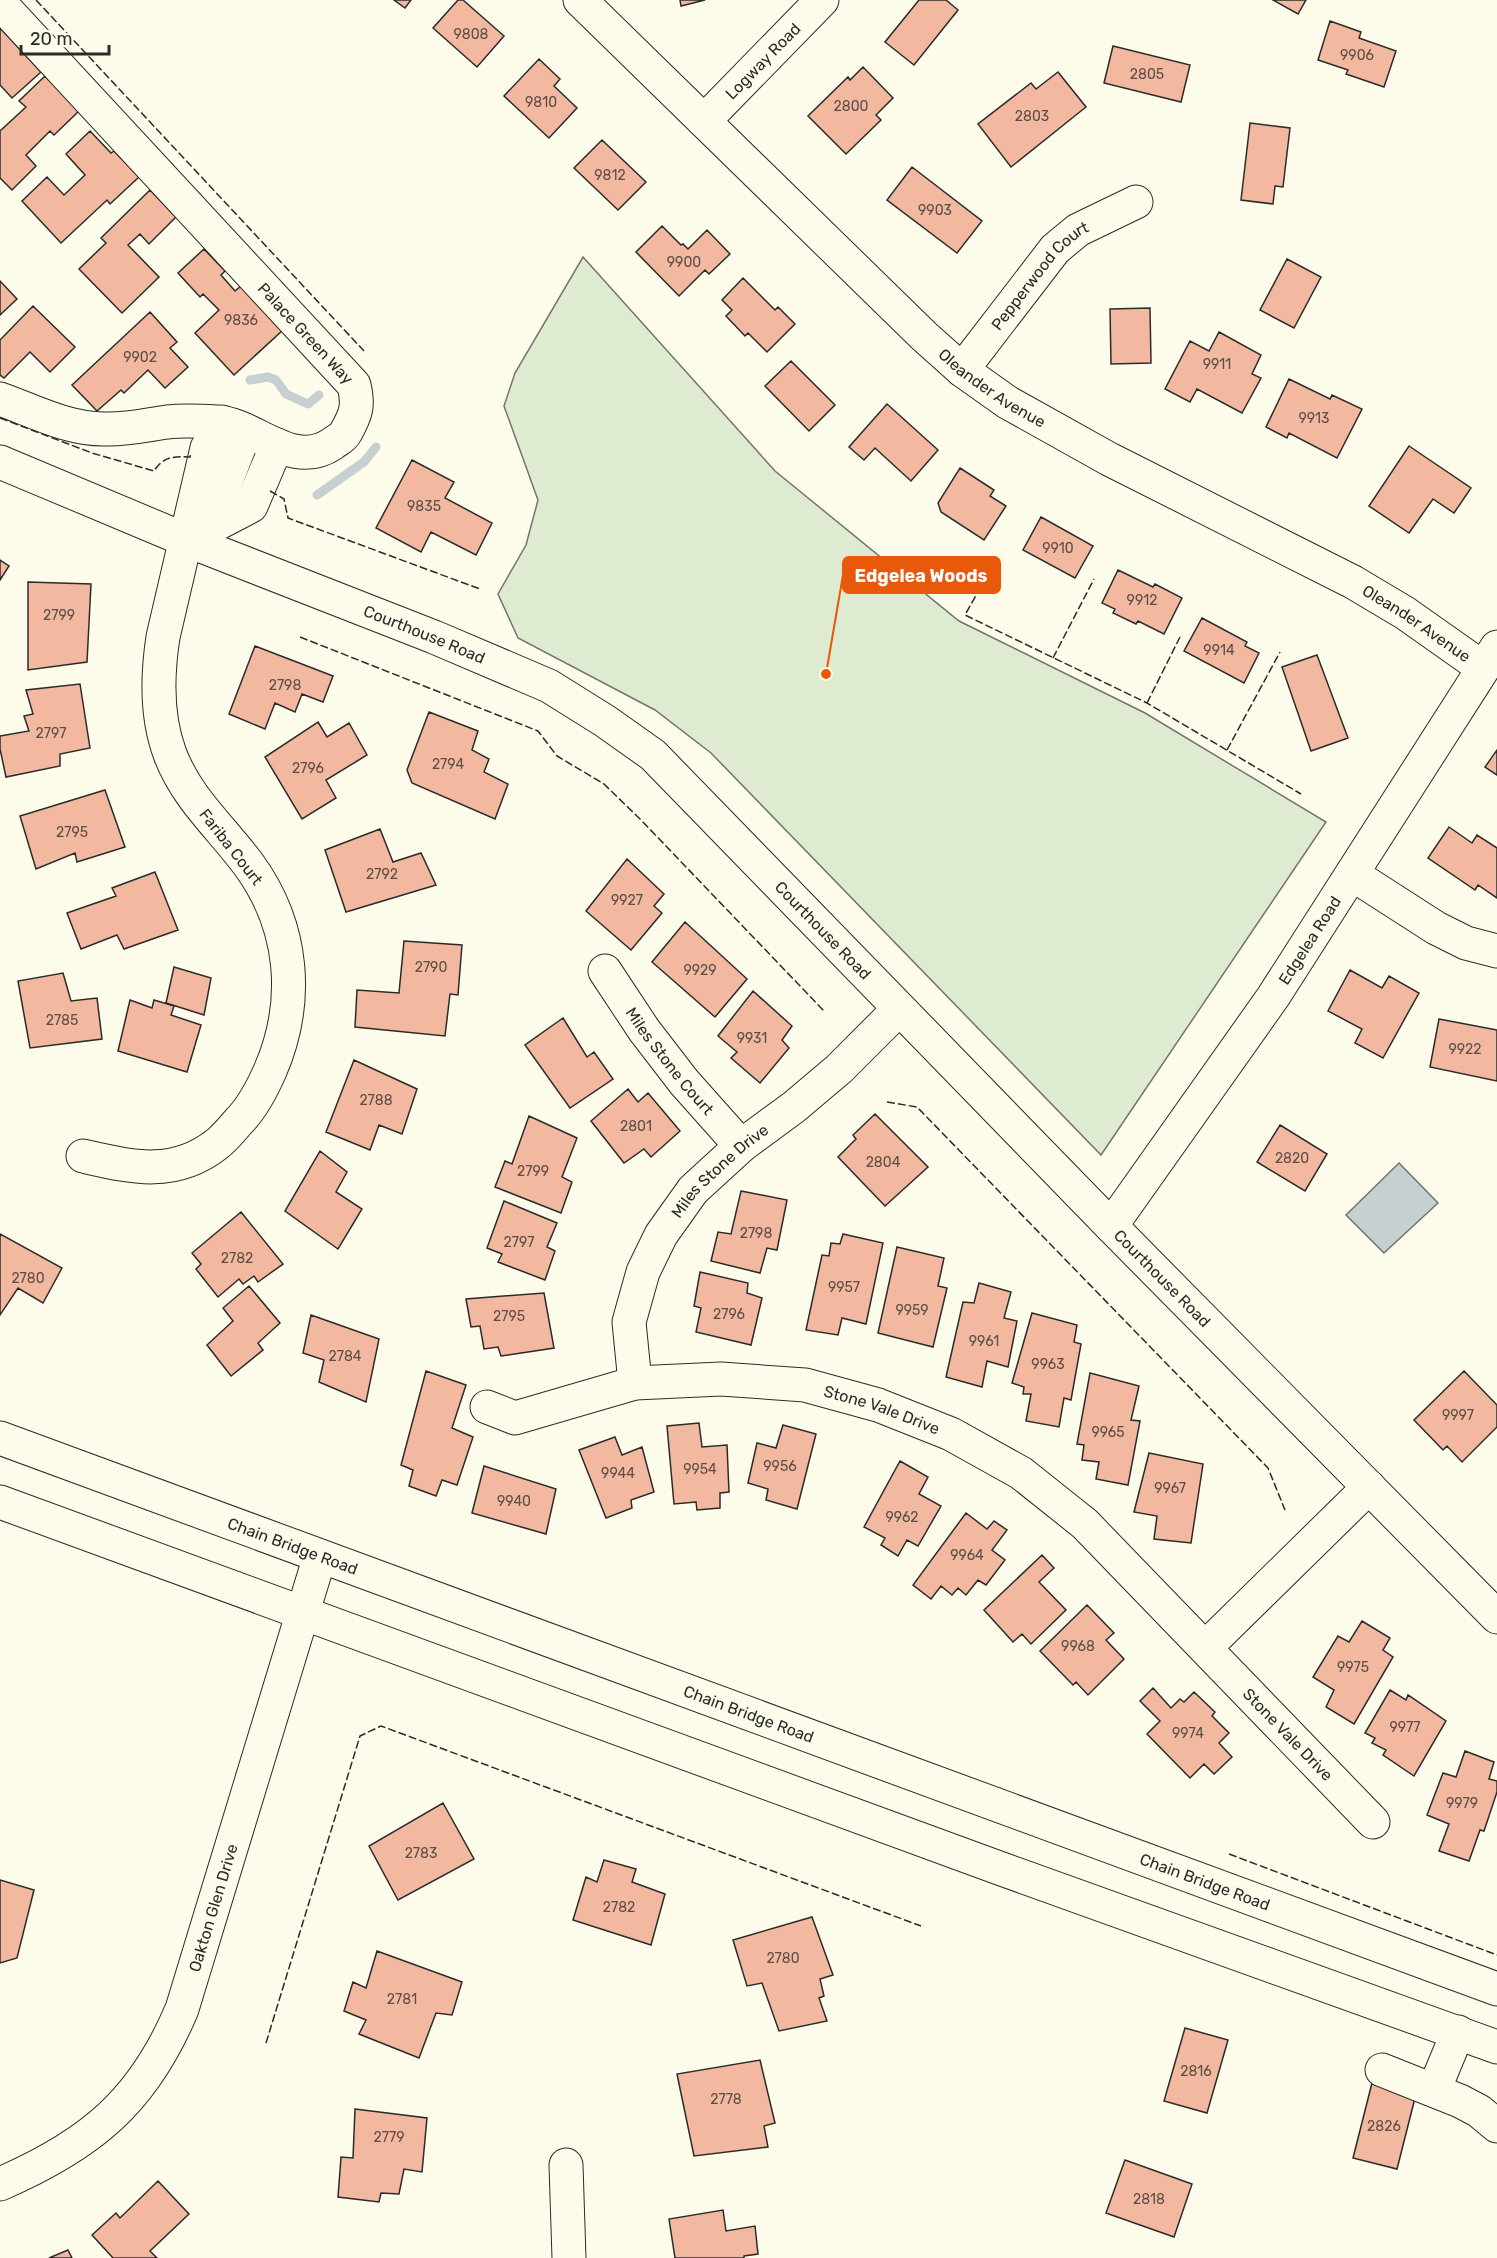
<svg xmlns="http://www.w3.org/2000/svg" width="1497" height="2258" viewBox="0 0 1497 2258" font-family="Rubik,sans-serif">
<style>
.green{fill:#deebd1;stroke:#74746e;stroke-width:1.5}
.water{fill:#c7d0d0;stroke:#74746e;stroke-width:1.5}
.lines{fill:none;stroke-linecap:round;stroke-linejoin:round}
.stream{stroke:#c7d0d0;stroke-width:9}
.building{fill:#f2b8a0;stroke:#2b2b2b;stroke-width:1.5}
.minor-casing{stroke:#2b2b2b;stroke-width:35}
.major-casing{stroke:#2b2b2b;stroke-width:35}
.minor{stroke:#fdfbea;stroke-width:33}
.major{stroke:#fdfbea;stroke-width:33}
.fence{stroke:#2b2b2b;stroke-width:1.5;stroke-dasharray:8 3;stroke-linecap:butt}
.labels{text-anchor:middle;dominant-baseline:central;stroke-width:4.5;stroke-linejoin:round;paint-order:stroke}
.number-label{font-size:14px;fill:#5d4e48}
.street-label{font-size:16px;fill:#2b2b2b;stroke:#fdfbea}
.leader{fill:none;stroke:#e8590c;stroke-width:2}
.callout-dot{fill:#e8590c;stroke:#fdfbea;stroke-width:2}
.callout{fill:#e8590c;stroke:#e8590c;stroke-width:2}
.callout-label{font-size:18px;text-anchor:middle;font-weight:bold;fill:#fff}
</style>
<rect width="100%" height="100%" fill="#fdfbea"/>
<path class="green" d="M583,257L775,471L959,621L1145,713L1326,822L1101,1155L711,753L655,710L518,638L498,594L526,545L538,500L504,406L515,373Z"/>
<path class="water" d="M1399,1163L1438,1203L1384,1253L1346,1215Z"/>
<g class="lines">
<path class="stream" d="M250,380L268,377L276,380L286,394L308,404L319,395
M317,495L364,462L376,447"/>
</g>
<path class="building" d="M394,0H411L405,8Z
M458,0H463L504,36L477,67L433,28Z
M680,0H705L681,6Z
M919,0H946L958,10L914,65L885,42Z
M1273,0H1306L1298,14Z
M1330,21L1361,32L1359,38L1396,51L1384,87L1346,74L1348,70L1318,60Z
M0,28L41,72L12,98L0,85Z
M1113,46L1190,65L1181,102L1104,83Z
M539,59L560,79L554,86L577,108L549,138L504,96Z
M863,67L893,98L876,115L881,120L846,154L808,116L848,77L850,80Z
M1058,72L1086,107L1011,167L978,124L1031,83L1036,89Z
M45,76L79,111L54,135L50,131L26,155L36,166L12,190L0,178V131L26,107L19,101Z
M1250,123L1290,128L1283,187L1275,186L1273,204L1241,200Z
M90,131L111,153L114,151L139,177L110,204L107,200L61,243L22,201L47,177L64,195L85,175L66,154Z
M602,140L646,182L618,210L574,168Z
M912,167L982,221L957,253L887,200Z
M150,190L176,217L149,244L140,234L128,245L159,277L122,313L79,269L106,243L101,238Z
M662,226L681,245L683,244L688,249L707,230L730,254L709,274L705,270L679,296L636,252Z
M204,249L225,271L221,275L235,291L241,286L283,330L234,375L195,333L219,310L203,294L200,297L178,273Z
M1287,259L1321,277L1294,328L1260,310Z
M743,278L775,310L778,307L795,324L767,352L748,333L745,336L726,316L732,310L722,300Z
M0,281L17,299L0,315Z
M33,306L75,347L50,372L30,352L4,378L0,375V340Z
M1150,308L1151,363L1111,364L1110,309Z
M150,312L177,342L170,348L188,367L165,388L148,370L124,393L121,390L97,411L72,385Z
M1219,332L1261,355L1252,374L1261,378L1242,413L1197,389L1190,402L1165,389L1190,341L1209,351Z
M791,361L835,405L809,431L765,386Z
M1289,379L1330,399L1332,395L1362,409L1337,458L1289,433L1287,438L1266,427Z
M887,404L938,450L911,481L875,448L864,460L849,447Z
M1409,446L1471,488L1454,513L1433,499L1409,533L1369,506Z
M412,460L454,482L445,498L492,523L476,555L431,532L421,552L376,528Z
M960,468L994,490L990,496L1006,506L984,540L941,512L938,503Z
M1041,517L1093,546L1075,578L1023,550Z
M0,560L9,566L0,580Z
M1118,570L1153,587L1155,584L1182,598L1164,634L1138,621L1136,624L1113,613L1115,609L1102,603Z
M28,582L91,584L87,662L28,670Z
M1202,618L1247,642L1245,646L1259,653L1244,683L1184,651Z
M255,646L333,676L323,702L302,694L295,712L275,703L265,729L229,714Z
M1317,655L1348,738L1311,751L1282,667Z
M80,684L90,748L60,754V766L6,777L0,749V736L29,731L24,716L33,714L26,690Z
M429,712L478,731L472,750L489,759L484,772L508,784L495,819L412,783L407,770Z
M318,722L327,737L349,723L367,755L326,780L336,798L302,819L265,757Z
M1497,750V775L1485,767Z
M105,790L125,847L77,862L75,853L36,869L20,816Z
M1449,827L1472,843L1477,835L1497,848V898L1478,885L1475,890L1428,858Z
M380,829L393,862L421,853L436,885L346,912L325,850Z
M627,859L664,894L654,906L662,913L631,950L586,911Z
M155,872L178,930L124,949L117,935L81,949L67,913L116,896L112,888Z
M685,922L747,979L715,1017L652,962Z
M404,941L462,945L458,995L450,994L445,1036L355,1027L357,990L399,993Z
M174,967L211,978L204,1015L166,1003Z
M1350,970L1382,988L1389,976L1419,993L1383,1058L1355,1043L1362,1029L1328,1011Z
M63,973L71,1001L97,998L102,1039L30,1048L18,981Z
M753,991L792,1026L782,1040L789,1048L760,1083L731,1058L737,1052L718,1036Z
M130,1000L152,1008L154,1000L174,1006L171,1015L201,1025L187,1072L118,1051Z
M563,1018L587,1057L594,1052L613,1079L570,1108L525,1045Z
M1439,1019L1497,1030V1081L1430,1067Z
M354,1060L417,1089L402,1134L379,1125L370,1150L326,1132Z
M628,1089L638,1102L648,1093L680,1131L651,1157L644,1149L624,1163L591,1121Z
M875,1114L928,1167L885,1206L838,1157L856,1139L853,1135Z
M529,1116L577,1138L562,1177L572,1182L561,1213L495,1187L505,1161L512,1164Z
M1280,1125L1327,1154L1305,1191L1257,1162Z
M320,1151L347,1172L336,1192L362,1209L338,1249L285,1211Z
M741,1191L787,1200L777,1250L767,1248L760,1273L711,1261L718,1232L731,1234Z
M504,1201L557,1223L547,1247L555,1251L545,1280L498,1262L502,1254L487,1248Z
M241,1212L283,1264L258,1282L254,1276L243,1284L239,1279L218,1297L196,1269L201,1264L192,1253Z
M0,1234L62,1268L43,1303L18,1288L0,1315Z
M843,1234L883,1243L866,1324L842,1318L838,1335L806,1330L822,1255L829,1256L831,1243L840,1244Z
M897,1247L944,1258L938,1286L947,1288L933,1347L878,1333Z
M700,1272L748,1283L747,1293L762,1298L751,1345L696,1332L701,1308L694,1306Z
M979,1283L1011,1292L1004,1318L1017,1321L1008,1367L987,1361L982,1387L946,1377L963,1302L974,1303Z
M249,1286L280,1323L258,1343L263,1350L231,1376L207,1345L233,1321L223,1308Z
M544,1293L554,1348L501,1356L498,1347L484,1349L480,1326L471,1327L466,1299Z
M1032,1313L1077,1325L1074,1342L1081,1344L1071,1400L1064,1398L1059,1427L1026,1421L1031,1394H1023L1024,1387L1012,1383Z
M311,1315L379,1339L366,1402L319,1382L324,1360L303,1353Z
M426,1371L466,1385L452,1428L473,1437L457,1485L442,1480L436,1496L409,1486L413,1470L401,1465Z
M1464,1371L1497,1405V1427L1462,1462L1447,1446L1443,1450L1414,1420Z
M1090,1373L1139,1386L1131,1420L1140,1421L1128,1485L1096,1479L1099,1462L1082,1460L1084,1445L1077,1444Z
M699,1423L702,1447L727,1445L729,1492L720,1493V1508L697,1510L696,1502L674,1504L667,1426Z
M783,1425L816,1434L797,1509L766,1500L768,1489L748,1483L757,1443L776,1448Z
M615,1437L622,1455L642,1447L654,1492L631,1500L632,1508L606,1518L579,1450Z
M1149,1453L1203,1464L1191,1543L1154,1539L1157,1516L1134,1512Z
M900,1461L928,1477L919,1494L941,1506L918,1546L907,1540L898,1556L881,1545L885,1538L864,1527Z
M484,1466L556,1489L546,1534L472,1513Z
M966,1513L987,1529L994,1521L1007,1530L992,1550L1005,1560L986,1585L978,1580L966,1595L958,1588L952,1595L941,1586L931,1599L913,1585Z
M1042,1555L1054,1568L1039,1582L1066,1610L1031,1644L1022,1634L1013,1642L984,1610Z
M1087,1605L1114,1633L1106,1640L1124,1659L1088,1695L1076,1682L1073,1685L1040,1651Z
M1362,1621L1390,1638L1383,1650L1393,1657L1354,1724L1326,1707L1334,1690L1313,1677L1338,1636L1349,1642Z
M1153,1688L1171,1708L1180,1699L1184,1702L1194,1692L1215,1712L1212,1716L1229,1733L1219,1743L1232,1757L1214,1774L1204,1764L1190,1778L1147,1734L1160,1721L1140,1701Z
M1390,1690L1406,1700L1408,1695L1446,1721L1414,1776L1383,1755L1386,1750L1372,1743L1375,1738L1365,1733Z
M1465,1751L1494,1762L1489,1779L1497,1781V1792L1484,1831L1480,1830L1469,1861L1439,1851L1449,1824L1427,1815L1443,1773L1456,1777Z
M443,1803L474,1859L398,1900L369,1846Z
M604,1860L636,1869L632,1882L665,1894L651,1945L573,1920L586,1877L597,1882Z
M0,1880L34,1890L17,1958L0,1963Z
M812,1917L833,1975L820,1979L824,1996L819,1998L827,2021L779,2031L762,1983L747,1986L733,1940Z
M377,1951L462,1982L452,2015L436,2013L419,2058L359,2034L366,2020L344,2011L353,1982L366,1988Z
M1185,2028L1228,2040L1207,2113L1164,2101Z
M760,2060L775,2123L764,2126L768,2147L694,2156L677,2074Z
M1372,2083L1416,2094L1397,2169L1353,2158Z
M355,2109L427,2118L422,2172L404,2169L399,2194L381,2193L379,2202L338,2197L341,2157L353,2158Z
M1125,2160L1192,2184L1174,2237L1106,2213Z
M158,2181L189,2214L150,2251L157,2258H113L92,2235L116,2213L120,2218Z
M723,2210L726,2231L755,2226L758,2254L744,2256V2258H675L669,2219Z
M68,2250L72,2258H49Z"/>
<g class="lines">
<defs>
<g id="minor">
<path id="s1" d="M580,0L924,336L962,370L1007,402L1109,459L1353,582L1405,613L1483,668"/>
<path id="s2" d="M0,3L354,385C359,406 356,414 346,432C343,438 337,440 332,444C292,471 255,424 217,422C201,421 184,420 167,422C146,425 126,430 104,429C67,429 34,411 0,399"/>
<path id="s3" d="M704,121L822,0"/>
<path id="s4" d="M962,370L1055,249L1078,230L1136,202"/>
<path id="s5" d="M0,462L186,540L434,637L549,686L605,721L653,755L1111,1226L1497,1617"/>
<path d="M194,530L220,497L245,432"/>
<path d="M186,540L251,506L277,445"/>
<path d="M1352,874L1436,928L1466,943L1497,951"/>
<path id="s6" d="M605,971L644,1030L684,1082L741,1146"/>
<path d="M83,1156C131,1167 174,1178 217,1144C225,1138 232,1129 239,1121C253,1107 262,1089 270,1071C300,1002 294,927 249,865C221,827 187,799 170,754C156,717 157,676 163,637L207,448L222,422"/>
<path id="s7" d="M1111,1226L1273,997L1497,647"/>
<path id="s8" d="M635,1383L629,1322L643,1272L661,1235L693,1190L741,1146L794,1107L839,1069L899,1009"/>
<path id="s9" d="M487,1407L515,1418L635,1383L721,1379L805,1385L878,1405L951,1434L1021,1473L1085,1524L1373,1822"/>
<path d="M1206,1647L1369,1487"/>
<path d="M1382,2070L1460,2101L1479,2111L1497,2126"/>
<path d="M1434,2090L1458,2032"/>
<path d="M566,2165L569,2258"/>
<path id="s10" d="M0,2184C90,2145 143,2102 182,2009L320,1556"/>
</g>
<g id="major">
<path id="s11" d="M0,1438L1497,1989"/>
<path d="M0,1502L999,1868L1497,2047"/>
</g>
</defs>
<use href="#minor" class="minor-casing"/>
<use href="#major" class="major-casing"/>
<use href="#minor" class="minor"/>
<use href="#major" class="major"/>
<path class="fence" d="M36,0L364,351
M0,418L92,453L154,471C163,457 173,456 190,457L191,453
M270,491L284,499L288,518L480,589
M997,558L965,615L1147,703L1301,794
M300,637L538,731L557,756L604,784L642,821L824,1011
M1053,658L1094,579
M1147,703L1180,637
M1227,750L1280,652
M887,1102L917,1107L1268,1468L1285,1510
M1229,1854L1497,1955
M266,2043L360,1736L381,1726L921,1926"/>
</g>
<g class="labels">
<g class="number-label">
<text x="471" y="34">9808</text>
<text x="1357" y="55">9906</text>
<text x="1147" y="74">2805</text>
<text x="541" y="102">9810</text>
<text x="851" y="106">2800</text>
<text x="1032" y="116">2803</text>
<text x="610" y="175">9812</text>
<text x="935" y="210">9903</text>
<text x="684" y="262">9900</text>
<text x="241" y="320">9836</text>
<text x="140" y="357">9902</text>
<text x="1217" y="364">9911</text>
<text x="1314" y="418">9913</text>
<text x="424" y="506">9835</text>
<text x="1058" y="548">9910</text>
<text x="1142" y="600">9912</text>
<text x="59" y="615">2799</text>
<text x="1219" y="650">9914</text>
<text x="285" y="685">2798</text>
<text x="51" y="733">2797</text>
<text x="448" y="764">2794</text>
<text x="308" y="768">2796</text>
<text x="72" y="832">2795</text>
<text x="382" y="874">2792</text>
<text x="627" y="900">9927</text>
<text x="431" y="967">2790</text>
<text x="700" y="970">9929</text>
<text x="62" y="1020">2785</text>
<text x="752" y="1038">9931</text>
<text x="1465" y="1049">9922</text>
<text x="376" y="1100">2788</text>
<text x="636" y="1126">2801</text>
<text x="1292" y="1158">2820</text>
<text x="883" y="1162">2804</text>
<text x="533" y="1171">2799</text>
<text x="756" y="1233">2798</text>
<text x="519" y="1242">2797</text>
<text x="237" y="1258">2782</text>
<text x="28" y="1278">2780</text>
<text x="844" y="1287">9957</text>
<text x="912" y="1310">9959</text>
<text x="729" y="1314">2796</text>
<text x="509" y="1316">2795</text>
<text x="984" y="1341">9961</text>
<text x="345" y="1356">2784</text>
<text x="1048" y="1364">9963</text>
<text x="1458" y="1415">9997</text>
<text x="1108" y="1432">9965</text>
<text x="780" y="1466">9956</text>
<text x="700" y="1469">9954</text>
<text x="618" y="1473">9944</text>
<text x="1170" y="1488">9967</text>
<text x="514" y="1501">9940</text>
<text x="902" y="1517">9962</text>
<text x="967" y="1555">9964</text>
<text x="1078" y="1646">9968</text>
<text x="1353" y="1667">9975</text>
<text x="1405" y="1727">9977</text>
<text x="1188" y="1733">9974</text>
<text x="1462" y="1803">9979</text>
<text x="421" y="1853">2783</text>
<text x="619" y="1907">2782</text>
<text x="783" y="1958">2780</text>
<text x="402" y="1999">2781</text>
<text x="1196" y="2071">2816</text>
<text x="726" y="2099">2778</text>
<text x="1384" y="2126">2826</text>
<text x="389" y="2137">2779</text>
<text x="1149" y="2199">2818</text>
</g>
<g class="street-label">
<text stroke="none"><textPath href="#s3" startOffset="84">Logway Road</textPath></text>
<text stroke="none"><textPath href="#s4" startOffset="123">Pepperwood Court</textPath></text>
<text stroke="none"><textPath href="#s2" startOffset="450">Palace Green Way</textPath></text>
<text stroke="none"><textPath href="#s1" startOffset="567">Oleander Avenue</textPath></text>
<text stroke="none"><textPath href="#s1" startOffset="1053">Oleander Avenue</textPath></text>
<text stroke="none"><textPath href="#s5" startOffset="458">Courthouse Road</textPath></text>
<text transform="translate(231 847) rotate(52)">Fariba Court</text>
<text stroke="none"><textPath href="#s5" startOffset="962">Courthouse Road</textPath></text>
<text stroke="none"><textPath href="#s7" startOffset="348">Edgelea Road</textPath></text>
<text stroke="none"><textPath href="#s6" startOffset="111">Miles Stone Court</textPath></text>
<text stroke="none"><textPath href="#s8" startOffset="242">Miles Stone Drive</textPath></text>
<text stroke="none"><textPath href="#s5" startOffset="1448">Courthouse Road</textPath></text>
<text stroke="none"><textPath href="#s9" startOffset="406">Stone Vale Drive</textPath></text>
<text stroke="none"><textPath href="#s11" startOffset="312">Chain Bridge Road</textPath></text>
<text stroke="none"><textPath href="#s11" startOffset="798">Chain Bridge Road</textPath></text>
<text stroke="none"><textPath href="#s9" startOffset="934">Stone Vale Drive</textPath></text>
<text stroke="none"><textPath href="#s11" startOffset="1284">Chain Bridge Road</textPath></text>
<text stroke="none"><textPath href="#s10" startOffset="366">Oakton Glen Drive</textPath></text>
</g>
</g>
<path class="leader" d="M826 674L843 575"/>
<circle class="callout-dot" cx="826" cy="674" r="6"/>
<rect class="callout" x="843" y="557" width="157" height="36" rx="6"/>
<g class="callout-label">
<text x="921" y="582">Edgelea Woods</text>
</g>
<path d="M21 45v9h88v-9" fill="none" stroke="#2b2b2b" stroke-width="3"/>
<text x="30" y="45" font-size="18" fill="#2b2b2b" stroke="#fdfbea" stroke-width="4.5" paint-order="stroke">20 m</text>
</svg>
